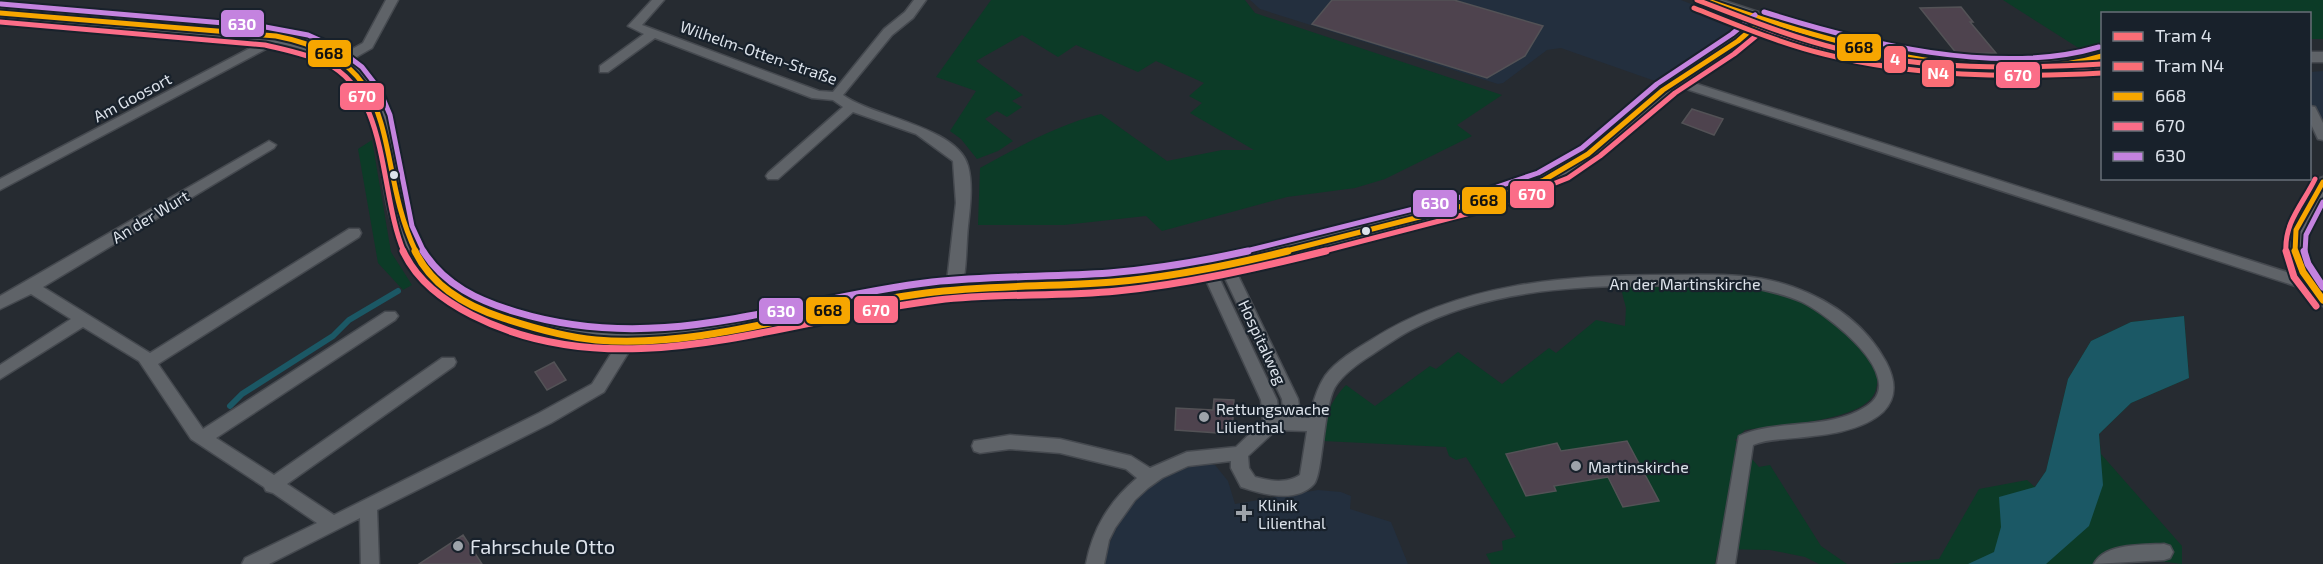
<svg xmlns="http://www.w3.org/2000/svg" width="2323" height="564" viewBox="0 0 2323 564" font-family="'Exo 2',sans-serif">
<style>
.built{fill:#232f3e}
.green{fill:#0c3b27}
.water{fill:#1b5865}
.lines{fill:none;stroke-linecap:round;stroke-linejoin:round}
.stream{stroke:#1b5865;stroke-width:6}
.building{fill:#4e434e;stroke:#535256;stroke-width:1.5}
.street-casing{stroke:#45494f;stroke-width:3}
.secondary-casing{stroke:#45494f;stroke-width:3}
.street{fill:#5f6368;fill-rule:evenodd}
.secondary{fill:#5f6368;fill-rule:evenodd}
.bus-1-far1-casing{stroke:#18212b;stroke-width:9}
.bus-1-casing{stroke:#18212b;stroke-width:11}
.bus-2-far1-casing{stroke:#18212b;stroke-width:9}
.bus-2-casing{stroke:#18212b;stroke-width:11}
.bus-3-far1-casing{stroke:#18212b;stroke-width:9}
.bus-3-casing{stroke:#18212b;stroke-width:11}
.bus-1-far1{stroke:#f7a600;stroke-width:5}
.bus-1{stroke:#f7a600;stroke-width:7}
.bus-2-far1{stroke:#fb6d88;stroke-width:5}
.bus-2{stroke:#fb6d88;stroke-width:7}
.bus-3-far1{stroke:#c483df;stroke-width:5}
.bus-3{stroke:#c483df;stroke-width:7}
.tram-1-casing{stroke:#18212b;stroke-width:9}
.tram-2-casing{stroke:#18212b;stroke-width:9}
.tram-1{stroke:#fb6e76;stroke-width:5}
.tram-2{stroke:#fb6e76;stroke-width:5}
.bus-dot{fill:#dde3eb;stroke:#18212b;stroke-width:2}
.poi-dot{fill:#9da3aa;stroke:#18212b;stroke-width:2}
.labels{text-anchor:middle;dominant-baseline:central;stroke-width:4.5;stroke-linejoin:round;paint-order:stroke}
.street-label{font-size:16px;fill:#dde3eb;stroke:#18212b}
.poi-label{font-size:16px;fill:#dde3eb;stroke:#18212b;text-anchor:start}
.near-poi-label{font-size:20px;fill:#dde3eb;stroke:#18212b;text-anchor:start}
.line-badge{stroke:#18212b;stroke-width:2}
.badge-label{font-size:16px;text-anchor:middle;font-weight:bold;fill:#fff}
.pale-badge-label{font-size:16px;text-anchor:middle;font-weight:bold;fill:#111}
</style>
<rect width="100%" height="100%" fill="#262b31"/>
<path class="built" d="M1250,0H1681L1727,18L1734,25L1727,33L1655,81L1561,48L1547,50L1503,83L1498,84L1260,9Z
M2323,71V131L2310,126V72Z
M1196,463L1215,465L1228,481L1235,504L1318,490L1341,492L1351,496L1350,509L1391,522L1408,564H1105L1109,544L1122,517L1145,490L1165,475Z"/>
<path class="green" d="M991,0H1245L1255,13L1502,95L1457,125L1472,136L1385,179L1355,188L1287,197L1162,231L1146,216L1064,225H978L980,168C1020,146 1057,125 1101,114L1167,161L1222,150H1254L1190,113L1202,103L1189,96L1204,83L1156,61L1138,72L1076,45L1058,57L1022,35L976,61L1023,95L1012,101L1022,107L1007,117L997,111L985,119L1013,141L998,151L977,159L961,139L950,131L976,91L936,77Z
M2003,0H2323V39H2310V14H2102V51L2088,54Z
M372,140L391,252L412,285L403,290L378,263L358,149Z
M1620,285L1758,286C1809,300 1853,326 1879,374C1877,380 1877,391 1873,396C1856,422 1776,425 1745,430L1735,440L1759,467L1770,465L1821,546L1847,564H1819L1805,557L1770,550L1718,549L1715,564H1491L1486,554L1503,550L1502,541L1516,537L1466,457L1456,460L1449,456L1446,447L1323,441C1325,417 1329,403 1346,385L1375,406L1430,366L1436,369L1458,352L1502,384L1549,348L1556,353L1596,320L1625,326L1626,308Z
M2184,316L2189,378L2131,403L2099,434L2101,454L2182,546V564L2144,559L2119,564H1890L1939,559L1979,489L2027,480L2035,487L2046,471L2068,379L2091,341L2131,322Z"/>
<path class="water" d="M2184,316L2189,378L2131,403L2099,434L2103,485L2089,526L2046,564H1968L1994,552L2001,527L1999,497L2035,487L2046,471L2068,379L2091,341L2131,322Z"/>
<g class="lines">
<path class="stream" d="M230,406L242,394L333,336L349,320L398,291"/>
</g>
<path class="building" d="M1332,0H1454L1543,26L1525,56L1487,78L1312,24Z
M1961,7L1973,22H1970L1996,53L1957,54L1920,8Z
M1692,109L1723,119L1714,135L1682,123Z
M554,362L566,380L547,390L535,372Z
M1214,399L1234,400L1232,434L1175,430L1176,408L1213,410Z
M1627,441L1659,501L1623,507L1608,477L1554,486L1556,491L1526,496L1506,454L1557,443L1561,451Z
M463,535L482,564H419Z"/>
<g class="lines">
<defs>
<path id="street" d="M386,0H398L372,48L346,63H338V57L363,43Z
M652,0H664L642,25L819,91L833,92L884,29L905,12L914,0H926L913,18L892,35L843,95C873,117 958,127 968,166C973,184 970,207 968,226C966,243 967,280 959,294H949L946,290L956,203L953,161L916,134L853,112L778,179H768L766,176L768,173L843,107L833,100L812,98L655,38L608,72H600V66L644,34L628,26Z
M279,33L283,34V40L0,190V179Z
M1675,77L2296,275C2275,235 2298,213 2318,179L2323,177V196L2307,222L2301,248L2307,267L2323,290V306L2318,304L2305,289L1671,84L1669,81Z
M2310,106L2315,107L2323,123V140L2318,139L2310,122Z
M269,141L276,145L274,148L43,287L150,353L349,229H359L361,233L359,237L158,364L203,429L385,312H395L398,316L395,320L216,438L274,475L442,358H454L456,362L454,366L287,484L334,515L539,413L592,384L614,349L618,337H630L632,341L630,350L604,392L551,423L377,510L379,564H361L360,518L269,564H242L245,558L317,523L273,493L266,491L264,487L191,439L139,361L83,327L0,379V365L71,319L31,294L0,309V296Z
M1225,258L1232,263L1298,399L1301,418H1309C1313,403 1317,388 1325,376C1336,361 1356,349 1371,340C1460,283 1565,275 1668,275C1710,275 1753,272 1793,287C1832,301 1866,325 1886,362C1895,379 1898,397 1883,412C1859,434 1814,436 1784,439C1773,440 1762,441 1753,445L1735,564H1717L1739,436C1779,418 1829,431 1867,406C1910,377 1827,314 1802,302C1784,294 1765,290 1745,286C1635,286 1511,277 1411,330C1398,337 1385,346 1373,354C1360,362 1343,374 1335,387C1323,408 1323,474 1314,484C1296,504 1262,494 1241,487L1231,468V461L1188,466L1162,478L1148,488L1135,500L1115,528L1109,540L1104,564H1086C1093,528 1109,502 1137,478L1126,469L1060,453L1010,449L980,453L974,451L972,446L974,441L1010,435L1060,439L1131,456L1150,468L1187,452L1236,447L1263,421L1261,400L1200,267L1207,262L1214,267L1277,400L1279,417H1284L1282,399L1218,263ZM1276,430L1307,431L1300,475C1286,484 1270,481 1255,477L1249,468L1248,456Z
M2164,544L2170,546L2173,552L2170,558L2164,560L2094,564C2104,543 2144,545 2164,544Z"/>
<path id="secondary" d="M1699,0H1722L1837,38L1927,56L1978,60L2102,61V71C2055,70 2008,74 1961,70C1894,66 1829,47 1765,27C1738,55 1702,68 1672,92C1630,124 1597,165 1547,186C1501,205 1452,214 1404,227C1317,251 1229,276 1139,287C1067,295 993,290 921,301C791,319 675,370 541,337C519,332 495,326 475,316C448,303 424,287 408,261C353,168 421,66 266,41L0,18V8C70,15 141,18 211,25C254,29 305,30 342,53C373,73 388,102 396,136C408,186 406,248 450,283C471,300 502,311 527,318C668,356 783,305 919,286C992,275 1066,280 1139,272C1217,263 1294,243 1371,222C1414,211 1458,201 1502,188L1537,175L1568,159L1657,86L1721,46L1751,22L1701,4Z
M2310,52H2323V62H2310Z"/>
</defs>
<use href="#street" class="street-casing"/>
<use href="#secondary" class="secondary-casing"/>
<use href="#street" class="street"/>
<use href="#secondary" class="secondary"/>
<defs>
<path id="bus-1-far1" d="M1711,2C1822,40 1986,91 2102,56
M0,13L276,36C411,62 371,159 416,252
M1282,252L1490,199L1544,180L1588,154L1663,90L1738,41L1761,21
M2295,252L2296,230L2323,182"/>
<path id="bus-1" d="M415,251C432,287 466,306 503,318C533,328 564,337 596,340C708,349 816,306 926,293C988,285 1050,287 1113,282C1172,277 1231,265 1288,251
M2295,251L2303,272L2323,300"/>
<path id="bus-2-far1" d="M0,22L265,45C286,50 307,54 326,63C390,94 379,195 404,252
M1758,30C1855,59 2003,95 2102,65
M1320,252L1497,206L1568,178L1600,156L1675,93L1734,54L1767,27
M2286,252C2284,222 2303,204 2315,179"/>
<path id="bus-2" d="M403,251C417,281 443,300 472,315C620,391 786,318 938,300C997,293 1057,297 1117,291C1187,284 1257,268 1326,251
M2286,251L2294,277L2316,306"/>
<path id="bus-3-far1" d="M1,4L260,26L308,35L337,48L362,67L379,89L390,115L412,226L424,252
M1764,12C1862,43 1998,77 2099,47
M1242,252L1485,191L1538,173L1582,148L1657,84L1732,34L1755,15
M2305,252L2306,235L2323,202"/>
<path id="bus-3" d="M423,251C444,285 479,301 516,312C665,357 786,299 932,282C991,276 1050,277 1109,273C1156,269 1203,261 1248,251
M2304,251L2308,264L2323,287"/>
</defs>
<use href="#bus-1-far1" class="bus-1-far1-casing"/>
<use href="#bus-1" class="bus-1-casing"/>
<use href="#bus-2-far1" class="bus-2-far1-casing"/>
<use href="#bus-2" class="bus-2-casing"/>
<use href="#bus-3-far1" class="bus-3-far1-casing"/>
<use href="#bus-3" class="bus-3-casing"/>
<use href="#bus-1-far1" class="bus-1-far1"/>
<use href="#bus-1" class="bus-1"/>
<use href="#bus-2-far1" class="bus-2-far1"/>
<use href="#bus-2" class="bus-2"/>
<use href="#bus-3-far1" class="bus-3-far1"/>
<use href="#bus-3" class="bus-3"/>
<defs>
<path id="tram-1" d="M1697,0C1744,18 1790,37 1839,49C1925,70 2014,69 2102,64"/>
<path id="tram-2" d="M1694,8C1737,25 1779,43 1824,54C1915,77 2008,78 2102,73"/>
</defs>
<use href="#tram-1" class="tram-1-casing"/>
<use href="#tram-2" class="tram-2-casing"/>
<use href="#tram-1" class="tram-1"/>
<use href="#tram-2" class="tram-2"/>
</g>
<g class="bus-dot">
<circle cx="394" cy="175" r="5"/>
<circle cx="1366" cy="231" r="5"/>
</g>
<g class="poi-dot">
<circle cx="1204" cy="417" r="6"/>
<circle cx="1576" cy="466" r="6"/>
<path d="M1241 504h6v6h6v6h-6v6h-6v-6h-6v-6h6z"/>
<circle cx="458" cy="546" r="6"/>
</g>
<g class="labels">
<g class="street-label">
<text transform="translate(759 52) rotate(19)">Wilhelm-Otten-Straße</text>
<text transform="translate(132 97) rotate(-28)">Am Goosort</text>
<text transform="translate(150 216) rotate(-31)">An der Wurt</text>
<text x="1685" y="283">An der Martinskirche</text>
<text transform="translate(1263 342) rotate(65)">Hospitalweg</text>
</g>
<g class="poi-label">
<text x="1216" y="408">Rettungswache<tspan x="1216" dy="18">Lilienthal</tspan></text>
<text x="1588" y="466">Martinskirche</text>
<text x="1258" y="504">Klinik<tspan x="1258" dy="18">Lilienthal</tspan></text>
</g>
<g class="near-poi-label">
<text x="470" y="546">Fahrschule Otto</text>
</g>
</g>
<g class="line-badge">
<rect x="220" y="9" width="45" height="29" rx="6" fill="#c483df"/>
<rect x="1836" y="33" width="46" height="29" rx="6" fill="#f7a600"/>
<rect x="307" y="39" width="45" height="29" rx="6" fill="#f7a600"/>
<rect x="1883" y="45" width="24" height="29" rx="6" fill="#fb6e76"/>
<rect x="1921" y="59" width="34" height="29" rx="6" fill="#fb6e76"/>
<rect x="1995" y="61" width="46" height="28" rx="6" fill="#fb6d88"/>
<rect x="339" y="82" width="46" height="29" rx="6" fill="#fb6d88"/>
<rect x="1509" y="180" width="46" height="29" rx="6" fill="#fb6d88"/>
<rect x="1461" y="186" width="46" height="29" rx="6" fill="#f7a600"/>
<rect x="1412" y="189" width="46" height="29" rx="6" fill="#c483df"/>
<rect x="853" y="295" width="46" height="29" rx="6" fill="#fb6d88"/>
<rect x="805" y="296" width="46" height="29" rx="6" fill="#f7a600"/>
<rect x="758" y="297" width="46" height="28" rx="6" fill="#c483df"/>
</g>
<g class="badge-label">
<text x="242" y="30">630</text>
<text x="1895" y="65">4</text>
<text x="1938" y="79">N4</text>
<text x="2018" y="81">670</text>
<text x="362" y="102">670</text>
<text x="1532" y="200">670</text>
<text x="1435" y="209">630</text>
<text x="876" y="316">670</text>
<text x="781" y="317">630</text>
</g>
<g class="pale-badge-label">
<text x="1859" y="53">668</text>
<text x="329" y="59">668</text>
<text x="1484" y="206">668</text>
<text x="828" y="316">668</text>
</g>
<rect x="2101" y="12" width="210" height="168" fill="#18212b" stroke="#676f78" stroke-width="1.5"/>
<rect x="2113" y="32" width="30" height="9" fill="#fb6e76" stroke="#676f78" stroke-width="1.5"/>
<text x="2155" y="42" font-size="18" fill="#dde3eb">Tram 4</text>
<rect x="2113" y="62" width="30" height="9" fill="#fb6e76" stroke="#676f78" stroke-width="1.5"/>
<text x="2155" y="72" font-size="18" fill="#dde3eb">Tram N4</text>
<rect x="2113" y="92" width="30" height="9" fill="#f7a600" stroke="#676f78" stroke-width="1.5"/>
<text x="2155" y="102" font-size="18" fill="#dde3eb">668</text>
<rect x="2113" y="122" width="30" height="9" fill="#fb6d88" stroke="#676f78" stroke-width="1.5"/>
<text x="2155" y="132" font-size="18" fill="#dde3eb">670</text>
<rect x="2113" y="152" width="30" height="9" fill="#c483df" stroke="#676f78" stroke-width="1.5"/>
<text x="2155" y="162" font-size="18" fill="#dde3eb">630</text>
</svg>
